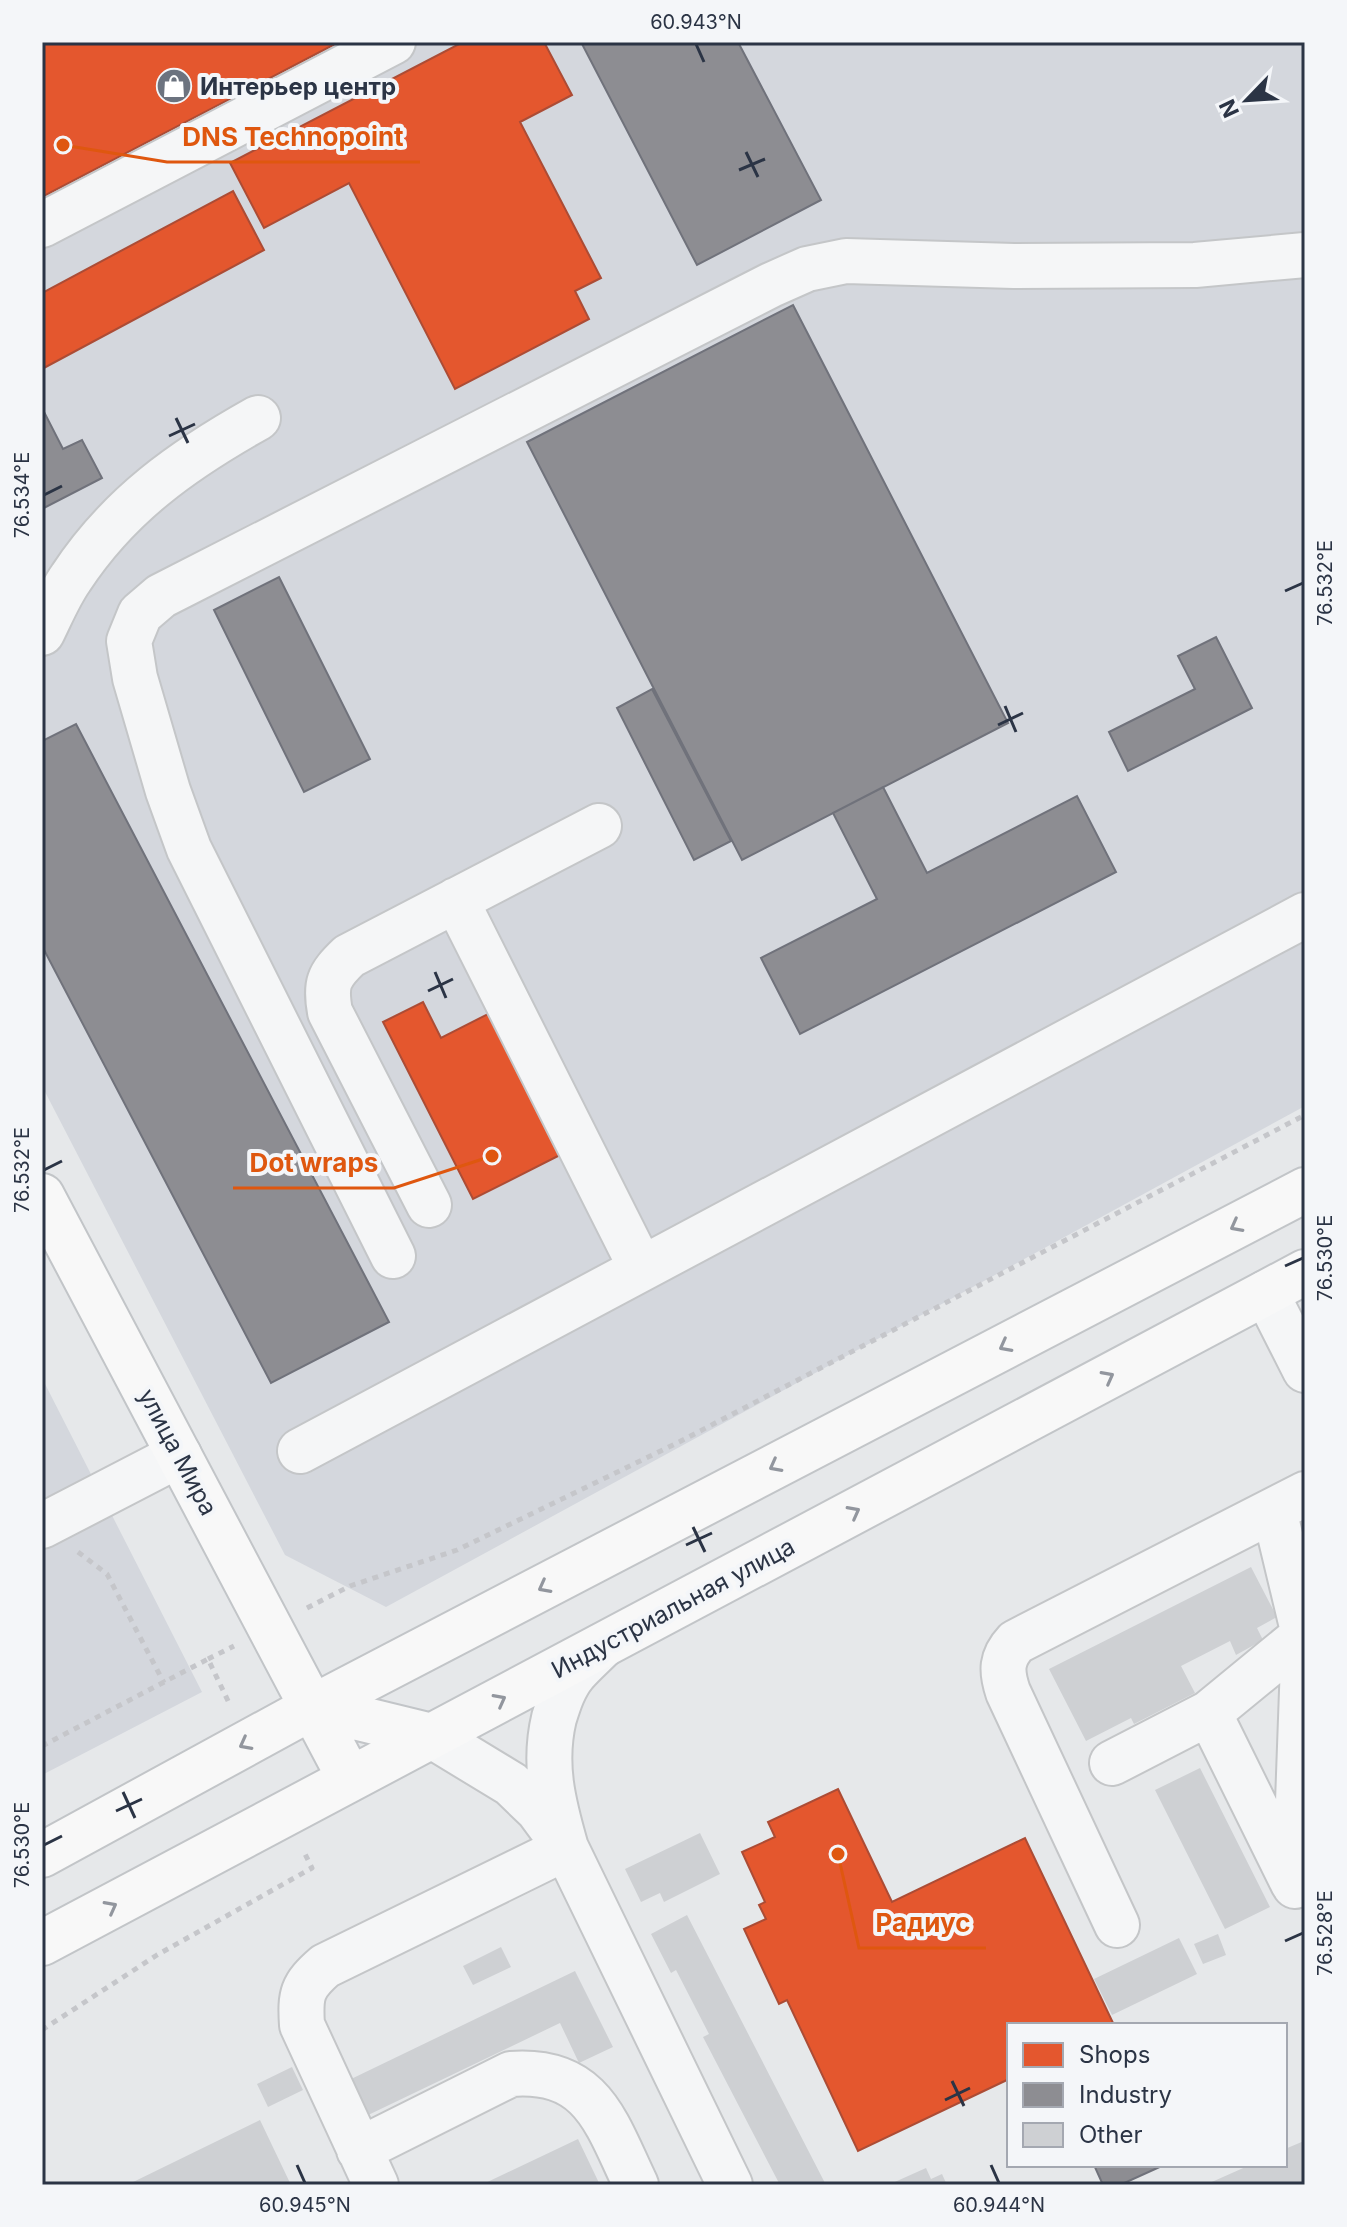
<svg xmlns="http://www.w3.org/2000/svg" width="1347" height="2227" viewBox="0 0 1347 2227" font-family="Inter,sans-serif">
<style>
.built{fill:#d4d7dd}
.shops{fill:#e4572e;stroke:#ac4c35;stroke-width:2}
.industry{fill:#8d8d92;stroke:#70727b;stroke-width:2}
.building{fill:#ced0d3}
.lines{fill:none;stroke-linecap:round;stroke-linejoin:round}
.minor-casing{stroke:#c4c6c8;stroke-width:48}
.major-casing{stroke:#c2c5c8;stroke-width:48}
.path{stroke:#c5c6ca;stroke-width:5;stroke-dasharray:6 6;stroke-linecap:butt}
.minor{stroke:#f5f6f7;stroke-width:44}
.major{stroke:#f8f8f8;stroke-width:44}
.oneway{stroke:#92969e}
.ticks{fill:none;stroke:#2b3445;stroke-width:3}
.labels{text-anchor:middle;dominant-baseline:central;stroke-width:8;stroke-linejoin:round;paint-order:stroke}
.poi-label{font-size:24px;font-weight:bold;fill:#2b3445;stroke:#f4f6f9;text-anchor:start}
.street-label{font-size:24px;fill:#2b3445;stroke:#f4f6f9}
.leader{fill:none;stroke:#df570f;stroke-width:3}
.callout-dot{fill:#df570f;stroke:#f4f6f9;stroke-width:3}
.callout-label{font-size:26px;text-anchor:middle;font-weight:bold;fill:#df570f;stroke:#f4f6f9;stroke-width:8;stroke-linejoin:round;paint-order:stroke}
.neatline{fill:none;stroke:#2b3445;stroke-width:3}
.ticks-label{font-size:20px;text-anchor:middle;fill:#2b3445}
</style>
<rect width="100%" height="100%" fill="#e6e8ea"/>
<path class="built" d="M42,42H1305V1106L386,1607L285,1555L42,1086Z
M42,1378L202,1692L42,1775Z"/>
<path class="shops" d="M42,42H339L42,197Z
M463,42H544L572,95L520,122L601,278L575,291L589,319L455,389L349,183L264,228L230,163Z
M233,191L264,250L42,369V293Z
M423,1002L441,1038L488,1014L560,1155L473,1199L383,1022Z
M838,1789L892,1902L1025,1838L1114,2025H1009V2079L858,2151L787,2000L779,2004L744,1929L766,1919L759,1905L765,1902L742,1852L775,1837L768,1822Z"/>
<path class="industry" d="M581,42H738L821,200L697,265Z
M793,305L1008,723L742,860L527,442Z
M42,408L63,449L82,440L102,478L42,509Z
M279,577L370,759L304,792L214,610Z
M1216,637L1252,708L1128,771L1109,732L1195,689L1178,656Z
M652,689L731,841L694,860L617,708Z
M76,724L389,1322L271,1383L42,946V741Z
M883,787L927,873L1077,796L1116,872L800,1034L761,958L877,899L833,813Z
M1094,2165H1164L1120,2185H1103Z"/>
<path class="building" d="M1251,1567L1277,1617L1257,1628L1263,1640L1236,1655L1230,1641L1181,1666L1195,1693L1134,1724L1131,1718L1086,1741L1049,1669Z
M1200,1768L1270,1907L1225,1929L1155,1790Z
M700,1833L720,1874L664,1902L660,1893L641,1902L625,1869Z
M687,1915L826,2185H780L703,2037L709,2034L676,1970L671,1973L651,1934Z
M1218,1934L1226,1955L1203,1964L1194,1944Z
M1179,1938L1197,1974L1112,2015L1094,1979Z
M501,1947L511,1967L473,1985L463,1966Z
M575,1971L613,2047L579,2063L560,2023L364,2117L347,2081Z
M292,2067L303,2090L268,2107L257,2084Z
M260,2120L291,2185H127Z
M578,2139L600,2185H481Z
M1304,2141L1305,2185H1205L1250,2165H1285V2149Z
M926,2168L931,2179L942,2174L947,2185H888Z"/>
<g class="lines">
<defs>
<path id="minor" d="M42,225L393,42
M42,633C51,615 59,595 71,578C119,505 183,460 258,418
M456,900L641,1268
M429,1205L330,1012C325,984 328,976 349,956L599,826
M393,1256L189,849L168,791L135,678L129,641L140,614L161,596L771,285L807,269L846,261L1014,266L1195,265L1305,255
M1266,1293L1305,1370
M300,1451L1305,915
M1274,1510L1304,1635L1295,1886
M42,1526L179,1455
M1209,1713L1293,1883
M432,1736L511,1784L538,1810L566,1848L730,2185
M1112,1763L1209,1713L1304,1635
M1117,1925L1008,1692C1001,1671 1001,1658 1016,1642L1305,1494
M359,2150L511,2074C593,2068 606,2123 636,2185
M376,2185L302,2025C300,1994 302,1986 325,1966L566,1848C553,1803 543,1764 554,1718C559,1702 564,1686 575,1673C583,1664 593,1655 602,1646"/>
<path id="major" d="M42,1196L350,1779
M313,1707L432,1736
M42,1855L313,1707L1305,1190
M42,1943L1305,1272"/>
</defs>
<use href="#minor" class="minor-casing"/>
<use href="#major" class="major-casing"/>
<path class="path" d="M78,1552L107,1574L164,1683
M307,1608L350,1586L457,1550L679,1442L1305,1115
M208,1659L234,1646
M42,1746L208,1659L230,1705
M42,2030L157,1955L312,1868L303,1850"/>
<use href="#minor" class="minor"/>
<use href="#major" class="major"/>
</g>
<defs><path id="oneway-chevron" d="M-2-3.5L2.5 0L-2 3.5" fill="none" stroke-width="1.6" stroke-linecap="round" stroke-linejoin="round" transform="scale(2)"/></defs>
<g class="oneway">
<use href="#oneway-chevron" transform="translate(1236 1226) rotate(152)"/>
<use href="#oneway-chevron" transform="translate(1005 1346) rotate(152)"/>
<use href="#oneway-chevron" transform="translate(1108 1377) rotate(-28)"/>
<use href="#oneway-chevron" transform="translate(775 1466) rotate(152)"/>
<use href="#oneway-chevron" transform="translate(854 1512) rotate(-28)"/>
<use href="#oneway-chevron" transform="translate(544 1587) rotate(152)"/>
<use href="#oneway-chevron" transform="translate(500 1700) rotate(-28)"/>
<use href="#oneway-chevron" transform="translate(245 1744) rotate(152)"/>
<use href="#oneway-chevron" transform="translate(111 1907) rotate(-28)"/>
</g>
<path class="ticks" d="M696,44L704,62M746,152L758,177M739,170L765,159M176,418L188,443M169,436L195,424M44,495L62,486M1285,591L1303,583M1005,706L1016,732M998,725L1023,713M435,972L446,998M428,991L453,979M44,1170L62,1161M1285,1266L1303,1258M693,1527L705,1552M686,1545L712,1533M123,1792L135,1818M116,1811L142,1799M44,1845L62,1836M1285,1941L1303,1933M952,2081L964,2106M945,2100L970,2088M297,2165L305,2183M991,2165L999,2183"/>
<defs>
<symbol id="shop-disc" viewBox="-11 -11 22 22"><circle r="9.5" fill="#6c737f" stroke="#f4f6f9"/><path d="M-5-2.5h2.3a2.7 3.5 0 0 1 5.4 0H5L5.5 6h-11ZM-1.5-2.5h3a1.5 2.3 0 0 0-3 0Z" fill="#fff"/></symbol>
</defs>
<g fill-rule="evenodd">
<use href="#shop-disc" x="154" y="66" width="40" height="40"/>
</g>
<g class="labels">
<g class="poi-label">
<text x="200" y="86">Интерьер центр</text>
</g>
<g class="street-label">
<text transform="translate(178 1452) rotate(62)">улица Мира</text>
<text transform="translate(673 1608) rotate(-28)">Индустриальная улица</text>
</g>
</g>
<path class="leader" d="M63 145L167 162H420M492 1156L394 1188H233M838 1854L859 1948H986"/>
<g class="callout-dot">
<circle cx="63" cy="145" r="8"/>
<circle cx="492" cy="1156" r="8"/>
<circle cx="838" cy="1854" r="8"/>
</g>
<g class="callout-label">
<text x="293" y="146">DNS Technopoint</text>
<text x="314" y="1172">Dot wraps</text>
<text x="923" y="1932">Радиус</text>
</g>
<rect width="1347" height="2227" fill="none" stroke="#f4f6f9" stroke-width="88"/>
<rect x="1007" y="2023" width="280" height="144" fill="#f4f6f9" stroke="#a4a8b1" stroke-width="2"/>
<rect x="1023" y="2043" width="40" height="24" fill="#e4572e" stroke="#a4a8b1" stroke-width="2"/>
<text x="1079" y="2063" font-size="24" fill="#2b3445">Shops</text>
<rect x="1023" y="2083" width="40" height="24" fill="#8d8d92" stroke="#a4a8b1" stroke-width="2"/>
<text x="1079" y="2103" font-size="24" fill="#2b3445">Industry</text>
<rect x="1023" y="2123" width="40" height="24" fill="#ced0d3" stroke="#a4a8b1" stroke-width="2"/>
<text x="1079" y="2143" font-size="24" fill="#2b3445">Other</text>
<g transform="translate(1247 100) rotate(245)" stroke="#f4f6f9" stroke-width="6" paint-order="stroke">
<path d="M0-6L14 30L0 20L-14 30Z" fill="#2b3445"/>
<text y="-12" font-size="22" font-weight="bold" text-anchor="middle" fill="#2b3445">N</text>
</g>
<rect x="44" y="44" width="1259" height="2139" class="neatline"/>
<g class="ticks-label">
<text x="696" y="29">60.943°N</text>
<text transform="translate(22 495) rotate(-90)" y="7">76.534°E</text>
<text transform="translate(1325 583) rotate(-90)" y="7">76.532°E</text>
<text transform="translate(22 1170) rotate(-90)" y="7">76.532°E</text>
<text transform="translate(1325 1258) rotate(-90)" y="7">76.530°E</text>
<text transform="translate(22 1845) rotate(-90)" y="7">76.530°E</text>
<text transform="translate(1325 1933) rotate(-90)" y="7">76.528°E</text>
<text x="305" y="2212">60.945°N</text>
<text x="999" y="2212">60.944°N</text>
</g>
</svg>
